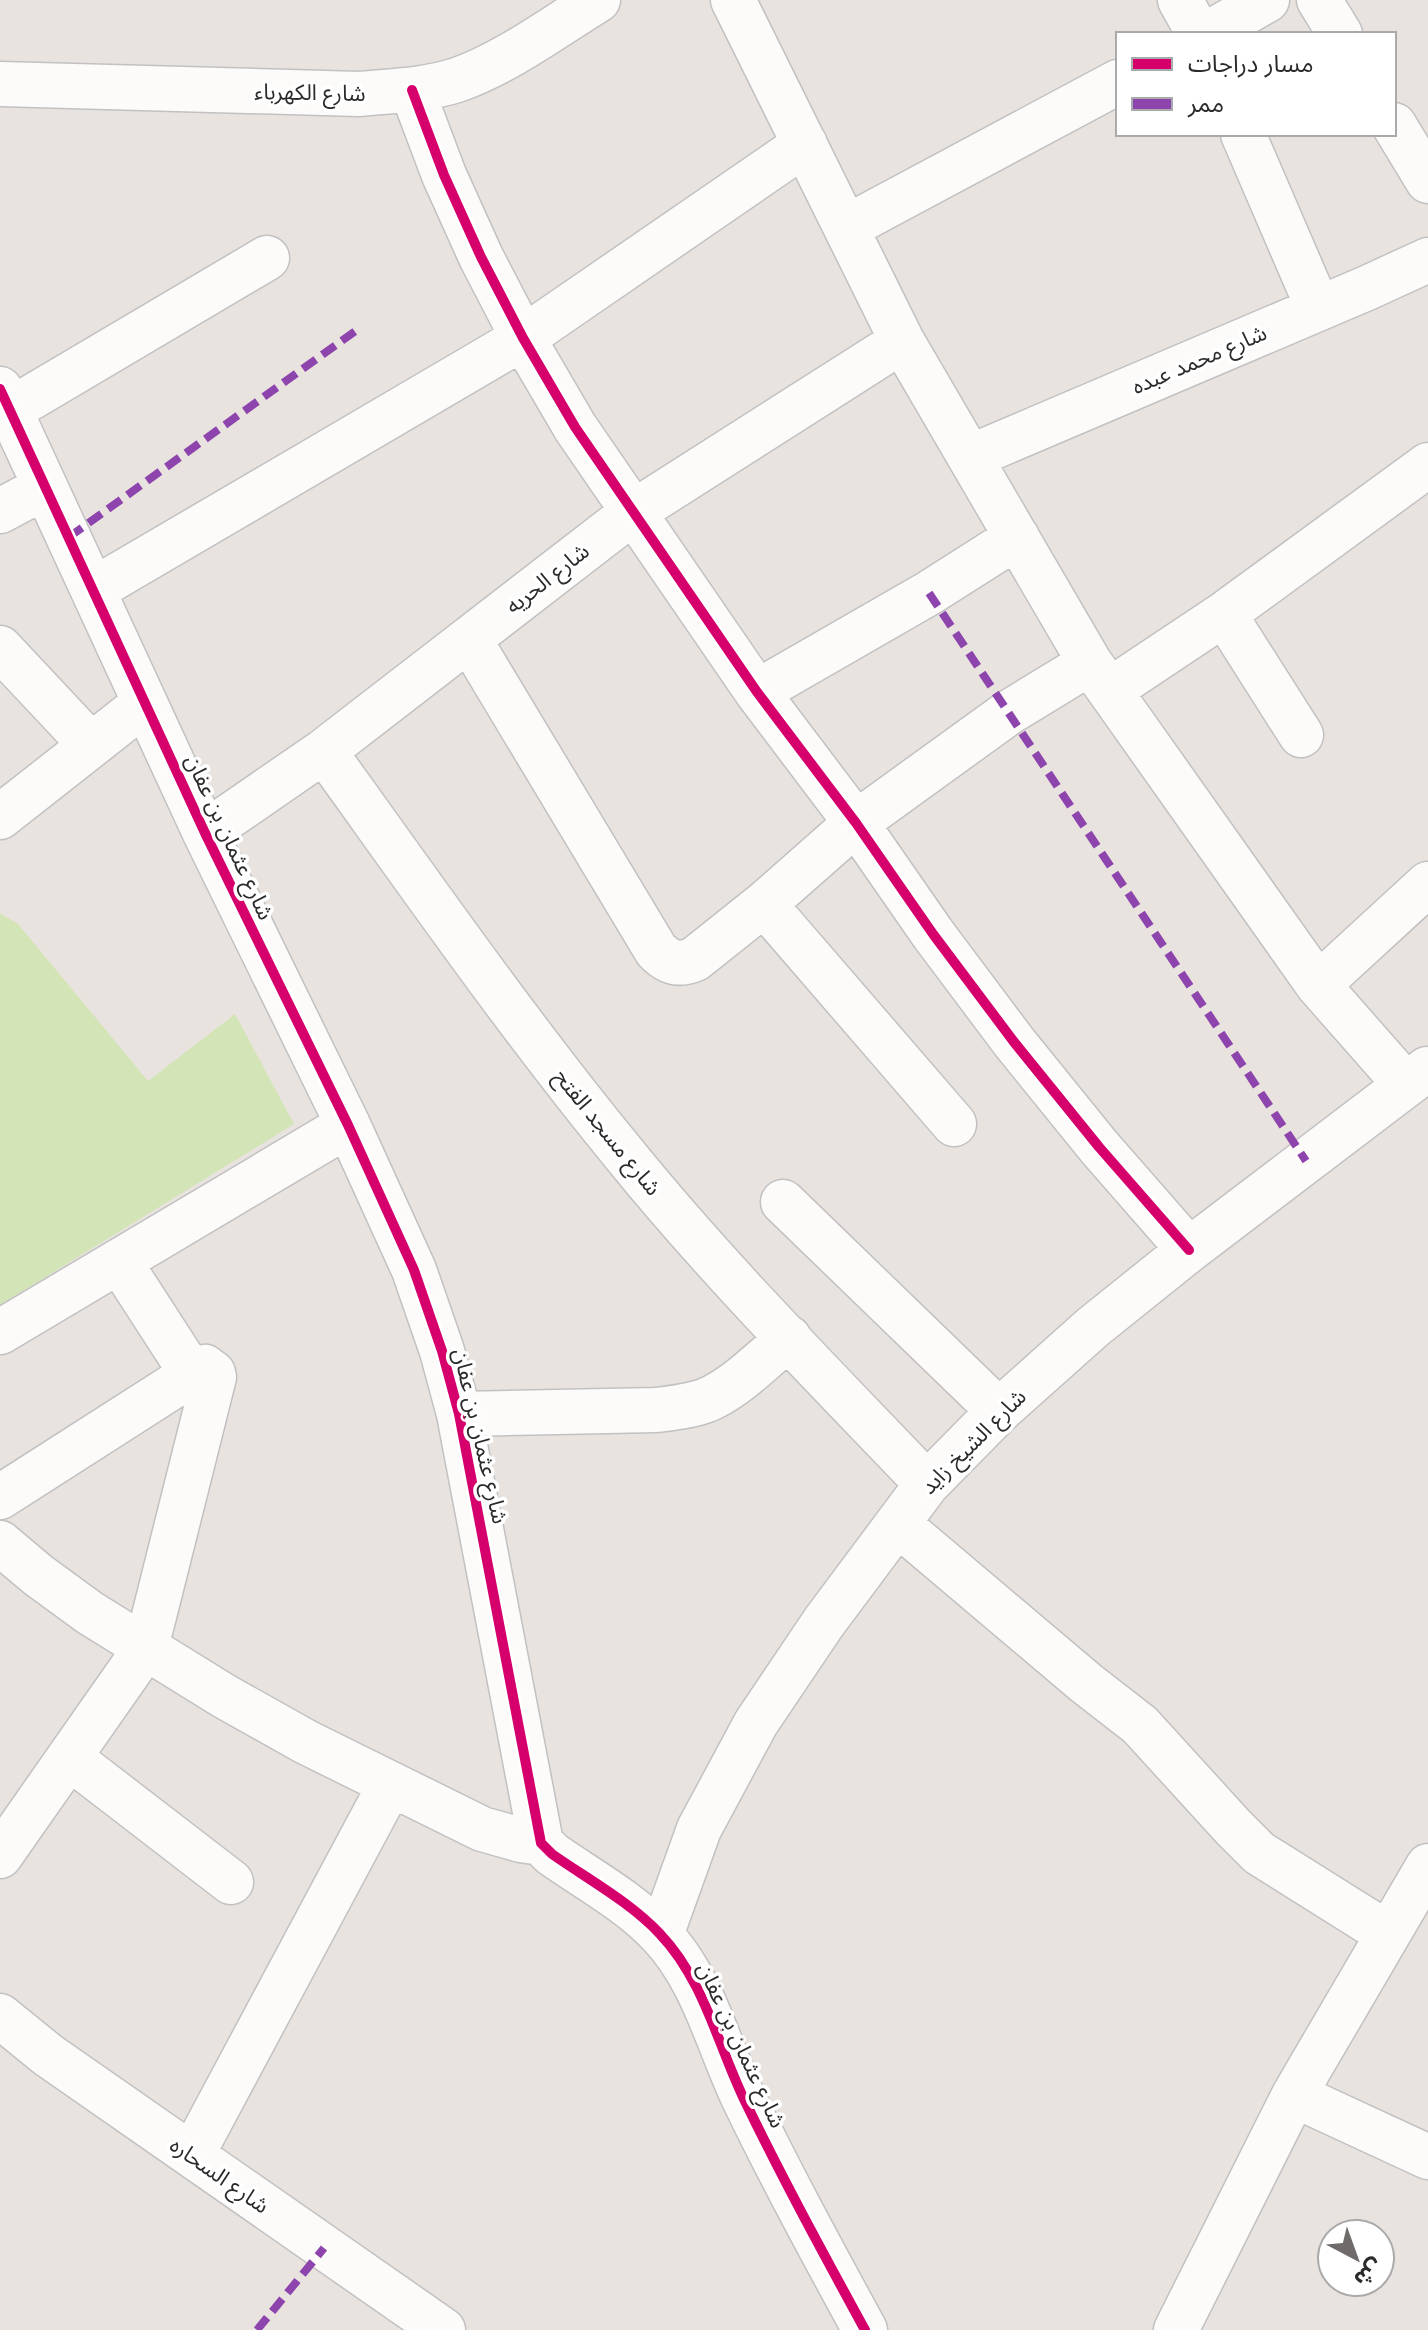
<svg xmlns="http://www.w3.org/2000/svg" width="1428" height="2330" viewBox="0 0 1428 2330" font-family="'PT Sans','Noto Sans Arabic',sans-serif">
<style>
.green{fill:#d3e5b7}
.lines{fill:none;stroke-linecap:round;stroke-linejoin:round}
.street-casing{stroke:#c2c1c2;stroke-width:47}
.street{stroke:#fcfbfa;stroke-width:44}
.quiet{stroke:#8e44ad;stroke-width:8;stroke-dasharray:16 8;stroke-linecap:butt}
.cycleway-casing{stroke:#fff;stroke-width:15}
.cycleway{stroke:#d6006c;stroke-width:10}
.labels{text-anchor:middle;dominant-baseline:central;stroke-width:7;stroke-linejoin:round;paint-order:stroke}
.street-label{font-size:22px;fill:#2b2b2b;stroke:#fff}
</style>
<rect width="100%" height="100%" fill="#e9e3e0"/>
<path class="green" d="M0,913L18,924L148,1081L235,1014L294,1124L0,1305Z"/>
<g class="lines">
<defs>
<path id="street" d="M733,0L902,341L1090,663L1318,985L1406,1085
M1180,0L1199,34
M1319,0L1340,34
M1207,34L1267,0
M0,84L359,94C391,91 426,90 457,80C506,63 554,27 598,0
M412,90L444,175L481,257L523,338L575,427L757,692L856,823L933,934L1014,1042L1099,1147L1189,1250
M1394,125L1428,181
M1243,134L1318,308
M847,227L1118,82
M0,389L205,833L348,1125L414,1270L442,1351L459,1414L541,1843L552,1854C589,1880 630,1902 660,1934C703,1979 717,2042 743,2097C781,2176 823,2253 865,2330
M10,410L267,258
M970,457L1367,288L1428,260
M0,511L45,487
M93,590L523,338L805,144
M1224,614L1301,735
M469,639L656,950C668,963 679,966 695,959L764,904L856,823L1008,713L1090,663
M0,648L91,745
M1110,690L1224,614L1428,465
M757,692L929,593L1017,537
M324,751C422,887 518,1025 624,1154C718,1270 824,1376 927,1484
M0,817L145,703
M205,833L324,751L632,513L902,341
M764,904L954,1124
M1318,985L1428,884
M783,1202L999,1411
M119,1261L192,1374
M0,1332L348,1125
M459,1414L656,1410C673,1408 691,1406 707,1400C737,1387 763,1359 789,1338
M0,1497L200,1369L205,1367L213,1373L214,1377L151,1628L133,1666L0,1856
M898,1524L1086,1683L1140,1725L1233,1827L1259,1853L1388,1934
M0,1543L38,1575L90,1613L224,1696L306,1742L482,1829L521,1840L541,1843
M70,1758L231,1882
M661,1935L699,1829L756,1723L824,1622L927,1484L999,1411L1093,1327L1189,1250L1427,1069
M0,2016L48,2055L443,2330
M1294,2095L1428,2157
M192,2155L390,1785
M1176,2330L1294,2095L1428,1866"/>
</defs>
<use href="#street" class="street-casing"/>
<use href="#street" class="street"/>
<path class="quiet" d="M69,537L361,327
M929,593L1306,1161
M257,2330L324,2248"/>
<defs>
<path id="cycleway" d="M412,90L444,175L481,257L523,338L575,427L757,692L856,823L933,934L1014,1042L1099,1147L1189,1250
M0,389L205,833L348,1125L414,1270L442,1351L459,1414L541,1843L552,1854C589,1880 630,1902 660,1934C703,1979 717,2042 743,2097C781,2176 823,2253 865,2330"/>
</defs>
<use href="#cycleway" class="cycleway-casing"/>
<use href="#cycleway" class="cycleway"/>
</g>
<g class="labels">
<g class="street-label">
<text transform="translate(310 92) rotate(1)">شارع الكهرباء</text>
<text transform="translate(1199 359) rotate(-23)">شارع محمد عبده</text>
<text transform="translate(547 578) rotate(-38)">شارع الحريه</text>
<text transform="translate(230 837) rotate(65)">شارع عثمان بن عفان</text>
<text transform="translate(608 1132) rotate(51)">شارع مسجد الفتح</text>
<text transform="translate(481 1436) rotate(77)">شارع عثمان بن عفان</text>
<text transform="translate(973 1441) rotate(-45)">شارع الشيخ زايد</text>
<text transform="translate(742 2045) rotate(65)">شارع عثمان بن عفان</text>
<text transform="translate(220 2175) rotate(35)">شارع السحاره</text>
</g>
</g>
<rect x="1116" y="32" width="280" height="104" fill="#ffffff" stroke="#aaaaaa" stroke-width="2"/>
<rect x="1132" y="58" width="40" height="12" fill="#d6006c" stroke="#aaaaaa" stroke-width="2"/>
<text x="1188" y="72" font-size="24" fill="#2b2b2b">مسار دراجات</text>
<rect x="1132" y="98" width="40" height="12" fill="#8e44ad" stroke="#aaaaaa" stroke-width="2"/>
<text x="1188" y="112" font-size="24" fill="#2b2b2b">ممر</text>
<g transform="translate(1356 2258) rotate(139)"><circle r="38" fill="#ffffff" stroke="#aaaaaa" stroke-width="2"/>
<path d="M0-6L14 30L0 20L-14 30Z" fill="#6e6b6a"/>
<text y="-12" font-size="22" font-weight="bold" text-anchor="middle" fill="#2b2b2b">ش</text>
</g>
</svg>
